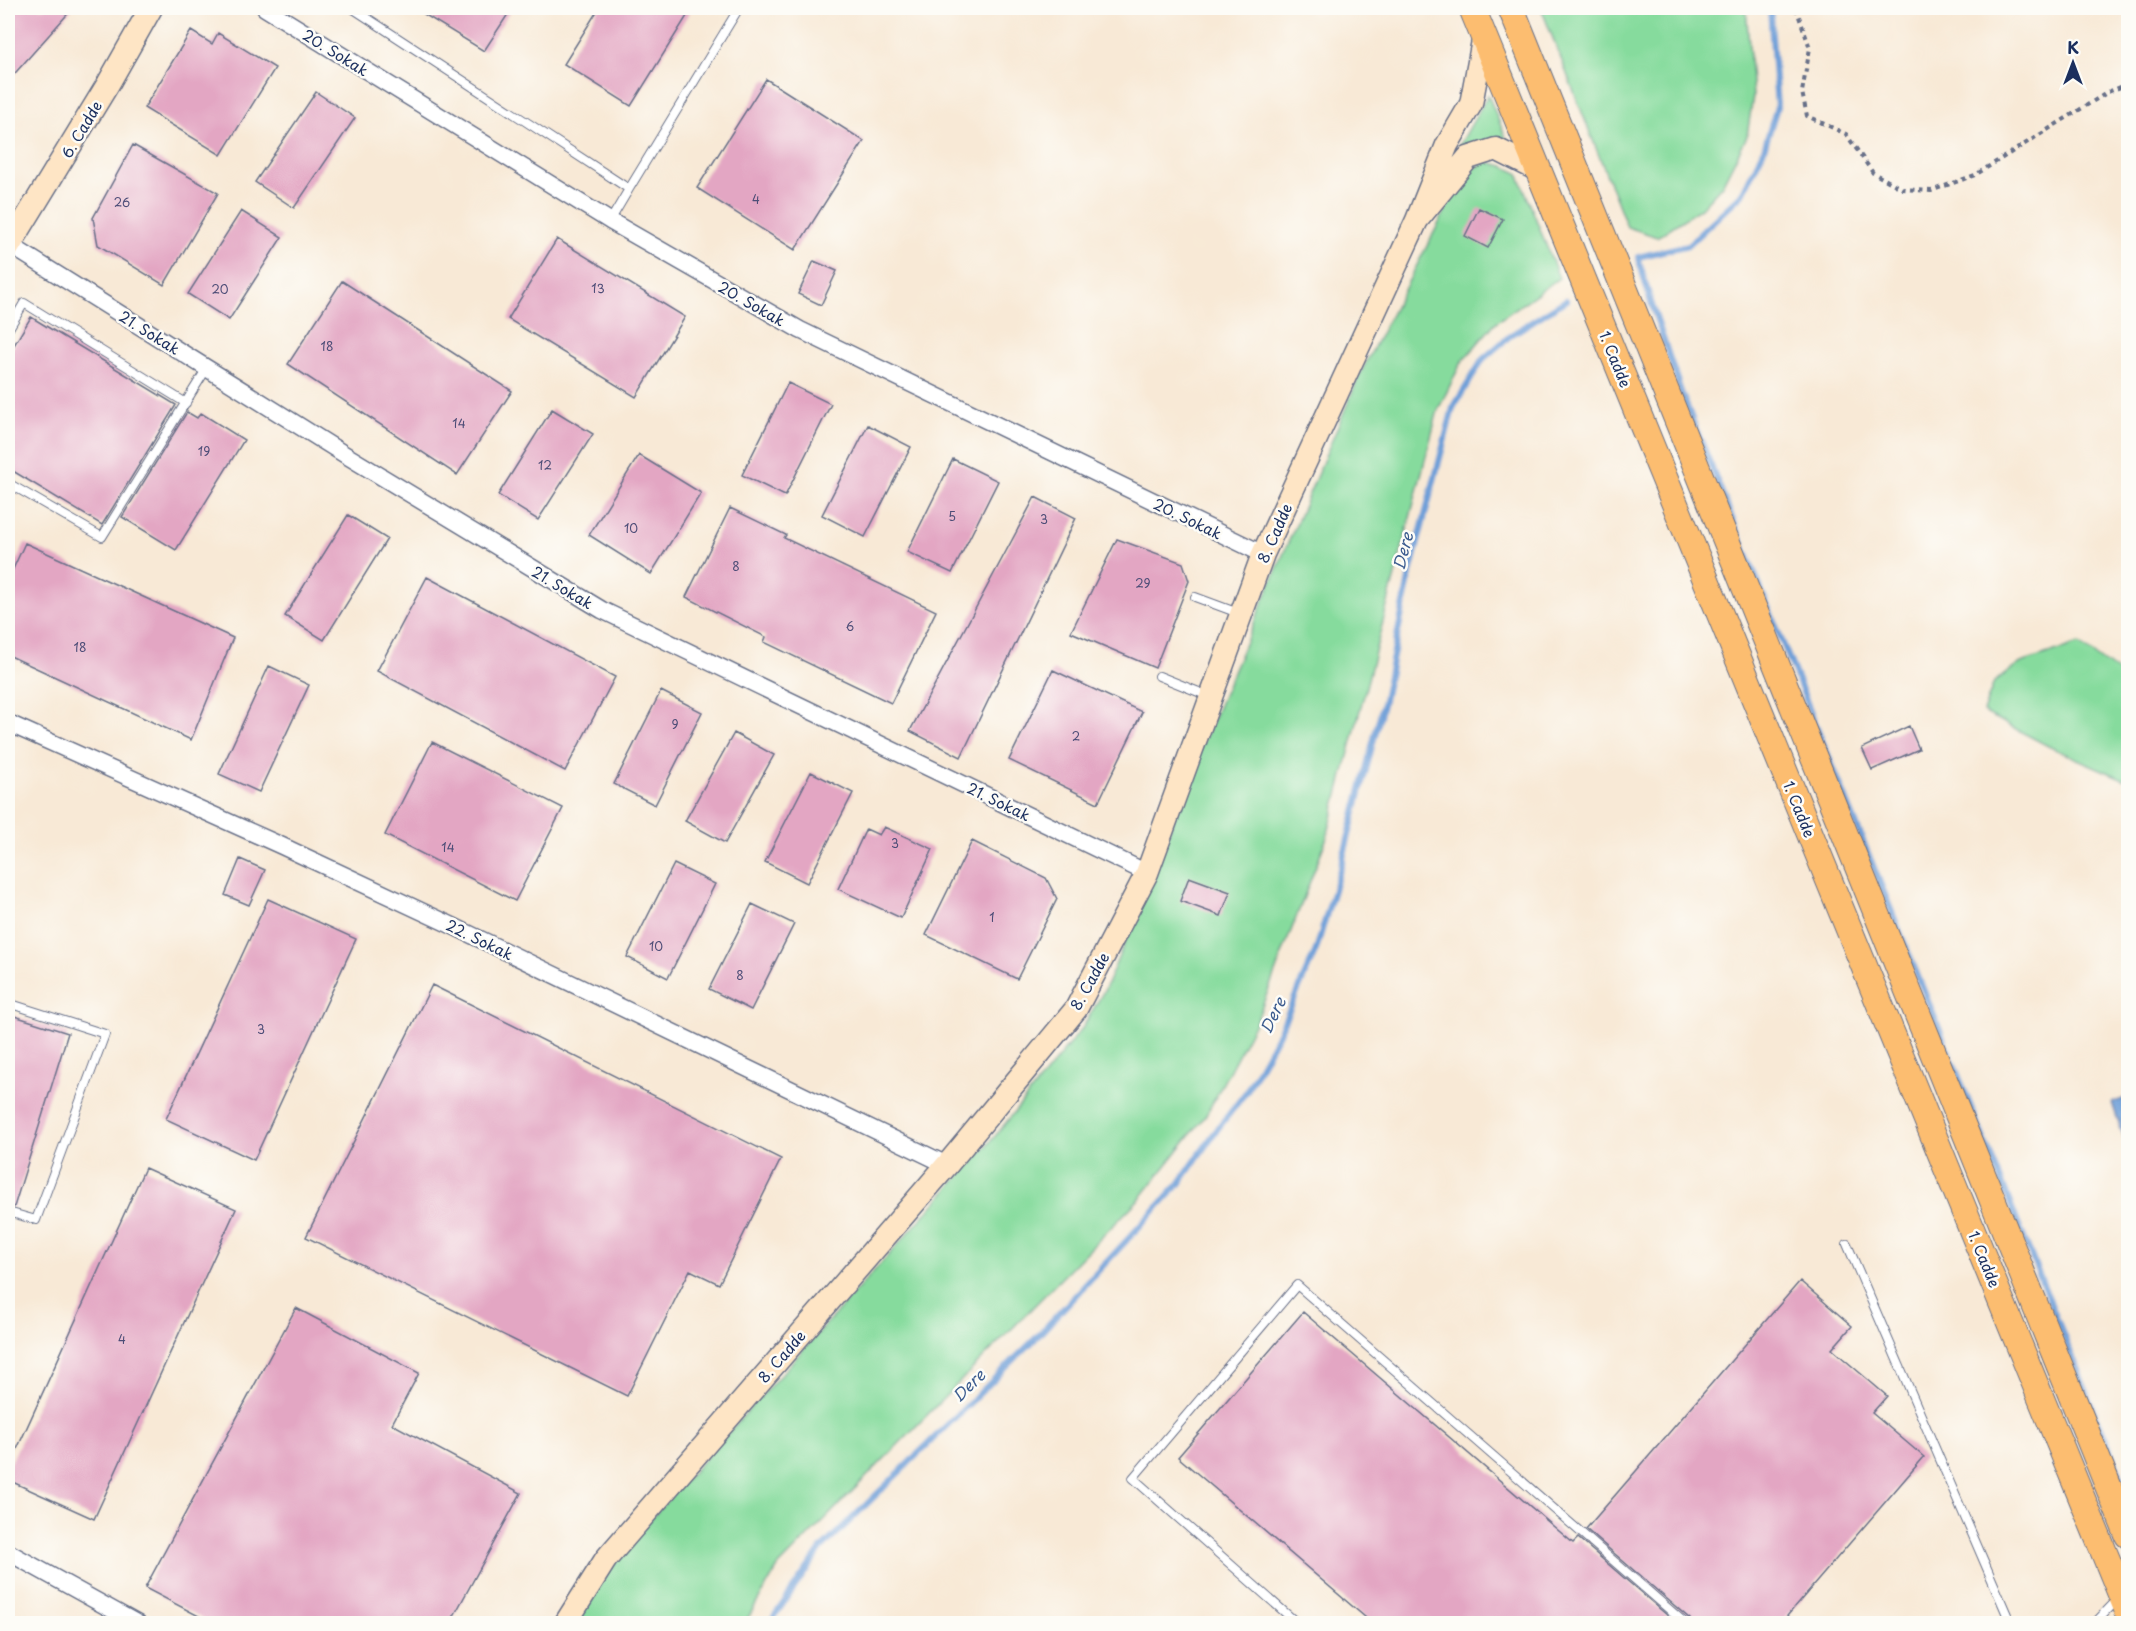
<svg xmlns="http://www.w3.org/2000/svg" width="2136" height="1631" viewBox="0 0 2136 1631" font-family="'Playpen Sans',sans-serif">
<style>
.grass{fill:#86db9d;stroke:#50857e;stroke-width:1.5}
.water{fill:url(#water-ripples);stroke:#44679b;stroke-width:1.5}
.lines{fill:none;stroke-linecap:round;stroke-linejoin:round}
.stream{stroke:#6e9fd8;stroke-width:6}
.building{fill:#e3a6c3}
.lane-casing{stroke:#687088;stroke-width:10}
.street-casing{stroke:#687088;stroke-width:19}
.secondary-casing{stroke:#687088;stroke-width:25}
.primary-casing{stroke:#687088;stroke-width:28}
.path{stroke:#687088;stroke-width:4;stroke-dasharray:4.5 4.5;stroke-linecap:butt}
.lane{stroke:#fff;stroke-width:8}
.street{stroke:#fff;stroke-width:16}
.secondary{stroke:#fee5c5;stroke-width:22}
.primary{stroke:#fcbd6f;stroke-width:26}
.labels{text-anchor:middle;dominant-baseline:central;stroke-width:5;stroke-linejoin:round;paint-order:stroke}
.number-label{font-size:12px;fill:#4d4d77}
.street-label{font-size:15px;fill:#1b2f5e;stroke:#fdfcf7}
.water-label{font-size:16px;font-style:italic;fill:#3c5c8f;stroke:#fdfcf7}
</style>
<defs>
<pattern id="water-ripples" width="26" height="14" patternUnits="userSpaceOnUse" patternTransform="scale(1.5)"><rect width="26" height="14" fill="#6e9fd8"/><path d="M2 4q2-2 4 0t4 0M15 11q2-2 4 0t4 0" fill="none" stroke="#5a82b2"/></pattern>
</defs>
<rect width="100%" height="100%" fill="#fdfcf7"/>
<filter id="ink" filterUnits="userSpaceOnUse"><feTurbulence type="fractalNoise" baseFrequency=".0167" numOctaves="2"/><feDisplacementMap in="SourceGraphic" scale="12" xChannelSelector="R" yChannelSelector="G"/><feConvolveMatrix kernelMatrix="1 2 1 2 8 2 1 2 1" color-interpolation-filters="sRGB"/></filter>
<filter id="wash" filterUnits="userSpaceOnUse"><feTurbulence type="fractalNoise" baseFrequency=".008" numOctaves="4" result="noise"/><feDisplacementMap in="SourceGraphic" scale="24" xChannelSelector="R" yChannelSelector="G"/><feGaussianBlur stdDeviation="1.35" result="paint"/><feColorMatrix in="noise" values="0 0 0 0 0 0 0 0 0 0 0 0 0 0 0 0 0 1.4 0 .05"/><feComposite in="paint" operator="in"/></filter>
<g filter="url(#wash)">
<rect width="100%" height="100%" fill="#f8e9d6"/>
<path class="grass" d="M1541,8H1746L1753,96L1747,136L1722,185L1701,208L1657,237L1627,227Z
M1488,95L1508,143L1477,144L1457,150Z
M1487,162L1503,166L1518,173L1559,278L1495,323L1461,363L1438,410L1327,837L1258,1017L1206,1115L1142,1196L778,1567L745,1623L574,1624L610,1564L992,1140L1083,1027L1105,989L1138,911L1201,747L1361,372L1462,179L1470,170Z
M2079,644L2121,675L2128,662V781L2050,747L1983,712L1994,682L2021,663Z"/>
<path class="water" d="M2128,1097V1149L2112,1103Z"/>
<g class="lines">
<path class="stream" d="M1770,8L1777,107L1763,152L1742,194L1688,245L1638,257L1650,299L1681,392L2128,1494
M769,1624L821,1549L1035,1339L1179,1184L1213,1135L1246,1092L1279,1033L1316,950L1341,866L1384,700L1411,569L1453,408L1483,359L1511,335L1566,300"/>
</g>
<g id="blocks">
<path class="building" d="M8,8H73L8,81Z
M414,8H512L484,51Z
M599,8H692L631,106L564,64Z
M191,31L212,44L218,33L275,68L221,155L144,108Z
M766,79L864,141L795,250L697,188Z
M316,92L355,118L294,208L255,182Z
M133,145L218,193L164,285L98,245L93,218Z
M1479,208L1503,219L1488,248L1465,236Z
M241,211L282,237L229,320L188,294Z
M557,239L685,317L636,397L508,319Z
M814,261L837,271L821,305L798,294Z
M342,281L512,391L457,475L288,364Z
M31,317L176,405L102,525L8,468V355Z
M788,383L831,404L785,496L742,475Z
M552,409L593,434L538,520L498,495Z
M187,412L197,418L201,413L244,440L176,550L122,517Z
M868,425L911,447L865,537L822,515Z
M639,455L701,493L651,574L589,535Z
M953,459L998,481L952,573L907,552Z
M1035,497L1076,518L961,757L910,731Z
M730,508L786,535L784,538L936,611L891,703L764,642L766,637L686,597Z
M348,515L387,539L324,640L285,616Z
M1117,539L1183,563L1189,581L1155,668L1071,632Z
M25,543L233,638L191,740L8,655V580Z
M427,577L615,677L565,771L377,671Z
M269,666L309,685L259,792L219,774Z
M1053,670L1142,712L1098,803L1009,760Z
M661,691L702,712L655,805L614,784Z
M1909,726L1919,749L1872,770L1862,748Z
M734,733L774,755L725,843L685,821Z
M432,742L563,808L515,901L385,835Z
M811,772L853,793L807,883L765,862Z
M884,827L933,849L901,918L838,889L866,829L879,835Z
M972,841L1046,878L1057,899L1017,979L926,935Z
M240,859L265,870L249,905L225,895Z
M674,864L715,884L668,978L627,957Z
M1189,877L1230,892L1221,916L1180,901Z
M268,899L356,939L254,1160L166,1119Z
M752,904L794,924L751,1010L709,989Z
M432,985L781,1159L719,1284L690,1270L627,1396L306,1237Z
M8,1014L68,1033L14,1207L8,1206Z
M145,1168L236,1209L94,1519L8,1480V1469Z
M1800,1281L1852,1326L1832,1349L1887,1396L1872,1413L1924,1457L1781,1623H1692L1690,1619L1586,1529Z
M296,1308L419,1373L392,1424L521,1493L450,1623H212L145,1588Z
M1303,1312L1573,1543L1578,1538L1676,1623H1372L1178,1457Z"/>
</g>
</g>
<g filter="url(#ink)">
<use href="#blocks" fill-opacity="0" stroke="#687088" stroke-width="1.5"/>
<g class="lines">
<defs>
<path id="lane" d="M352,8L629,189L739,8
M610,221L629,189
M8,330L24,303L186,403
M8,483L102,537L207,368
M1195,597L1241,614
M1159,676L1211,697
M8,1003L105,1034L36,1220L8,1212
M1847,1244L2011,1624
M1298,1624L1133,1478L1297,1285L1686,1624
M2094,1624L2120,1597"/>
<path id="street" d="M265,8L610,221L800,330L1263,554
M10,245L344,454L602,610L1147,873
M8,723L282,846L453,926L947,1165
M8,1552L138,1624"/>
<path id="secondary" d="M1484,35L1471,104L1447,145L1417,220L1468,158L1496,149L1540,171
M8,248L108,84L151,8
M565,1624L606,1559L947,1165L1076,1009L1147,873L1263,554L1417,220"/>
<path id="primary" d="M1472,8L2128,1611
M1511,8L2128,1535"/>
</defs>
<use href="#lane" class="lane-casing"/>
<use href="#street" class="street-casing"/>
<use href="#secondary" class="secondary-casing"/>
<use href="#primary" class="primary-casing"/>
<path class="path" d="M1796,8L1810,48L1802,92L1807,116L1846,134L1873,173L1903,189L1931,191L1975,175L2108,92L2128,84"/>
<use href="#lane" class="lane"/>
<use href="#street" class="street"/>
<use href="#secondary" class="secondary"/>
<use href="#primary" class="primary"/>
</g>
</g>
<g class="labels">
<g class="number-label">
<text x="756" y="199">4</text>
<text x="122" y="202">26</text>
<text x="598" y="288">13</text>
<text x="220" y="289">20</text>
<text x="327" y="346">18</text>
<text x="459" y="423">14</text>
<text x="204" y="451">19</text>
<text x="545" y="465">12</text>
<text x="952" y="516">5</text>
<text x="1044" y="519">3</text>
<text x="631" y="528">10</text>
<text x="736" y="566">8</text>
<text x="1143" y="583">29</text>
<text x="850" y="626">6</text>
<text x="80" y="647">18</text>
<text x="675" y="724">9</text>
<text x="1076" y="736">2</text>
<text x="895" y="843">3</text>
<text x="448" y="847">14</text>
<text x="992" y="917">1</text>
<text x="656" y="946">10</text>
<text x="740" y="975">8</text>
<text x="261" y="1029">3</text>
<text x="122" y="1339">4</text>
</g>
<g class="street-label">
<text transform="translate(336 52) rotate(32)">20. Sokak</text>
<text transform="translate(81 129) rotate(-59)">6. Cadde</text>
<text transform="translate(752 303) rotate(30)">20. Sokak</text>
<text transform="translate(150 332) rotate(32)">21. Sokak</text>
<text transform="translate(1616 359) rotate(68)">1. Cadde</text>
<text transform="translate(1188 518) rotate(26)">20. Sokak</text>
<text transform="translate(1274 533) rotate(-66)">8. Cadde</text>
<text transform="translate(563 587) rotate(31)">21. Sokak</text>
<text transform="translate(999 801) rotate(26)">21. Sokak</text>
<text transform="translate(1800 809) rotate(68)">1. Cadde</text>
<text transform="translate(480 939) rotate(26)">22. Sokak</text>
<text transform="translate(1089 981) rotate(-61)">8. Cadde</text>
<text transform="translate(1985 1259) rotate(68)">1. Cadde</text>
<text transform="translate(781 1356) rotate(-49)">8. Cadde</text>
</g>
<g class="water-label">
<text transform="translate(1402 551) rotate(-76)">Dere</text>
<text transform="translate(1272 1015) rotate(-65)">Dere</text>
<text transform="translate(968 1385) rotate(-45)">Dere</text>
</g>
</g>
<rect width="2136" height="1631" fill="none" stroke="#fdfcf7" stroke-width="30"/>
<g transform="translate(2073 63)" stroke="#fdfcf7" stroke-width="4.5" paint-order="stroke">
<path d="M0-4.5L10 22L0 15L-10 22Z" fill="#1b2f5e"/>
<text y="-9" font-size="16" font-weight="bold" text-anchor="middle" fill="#1b2f5e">K</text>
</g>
</svg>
